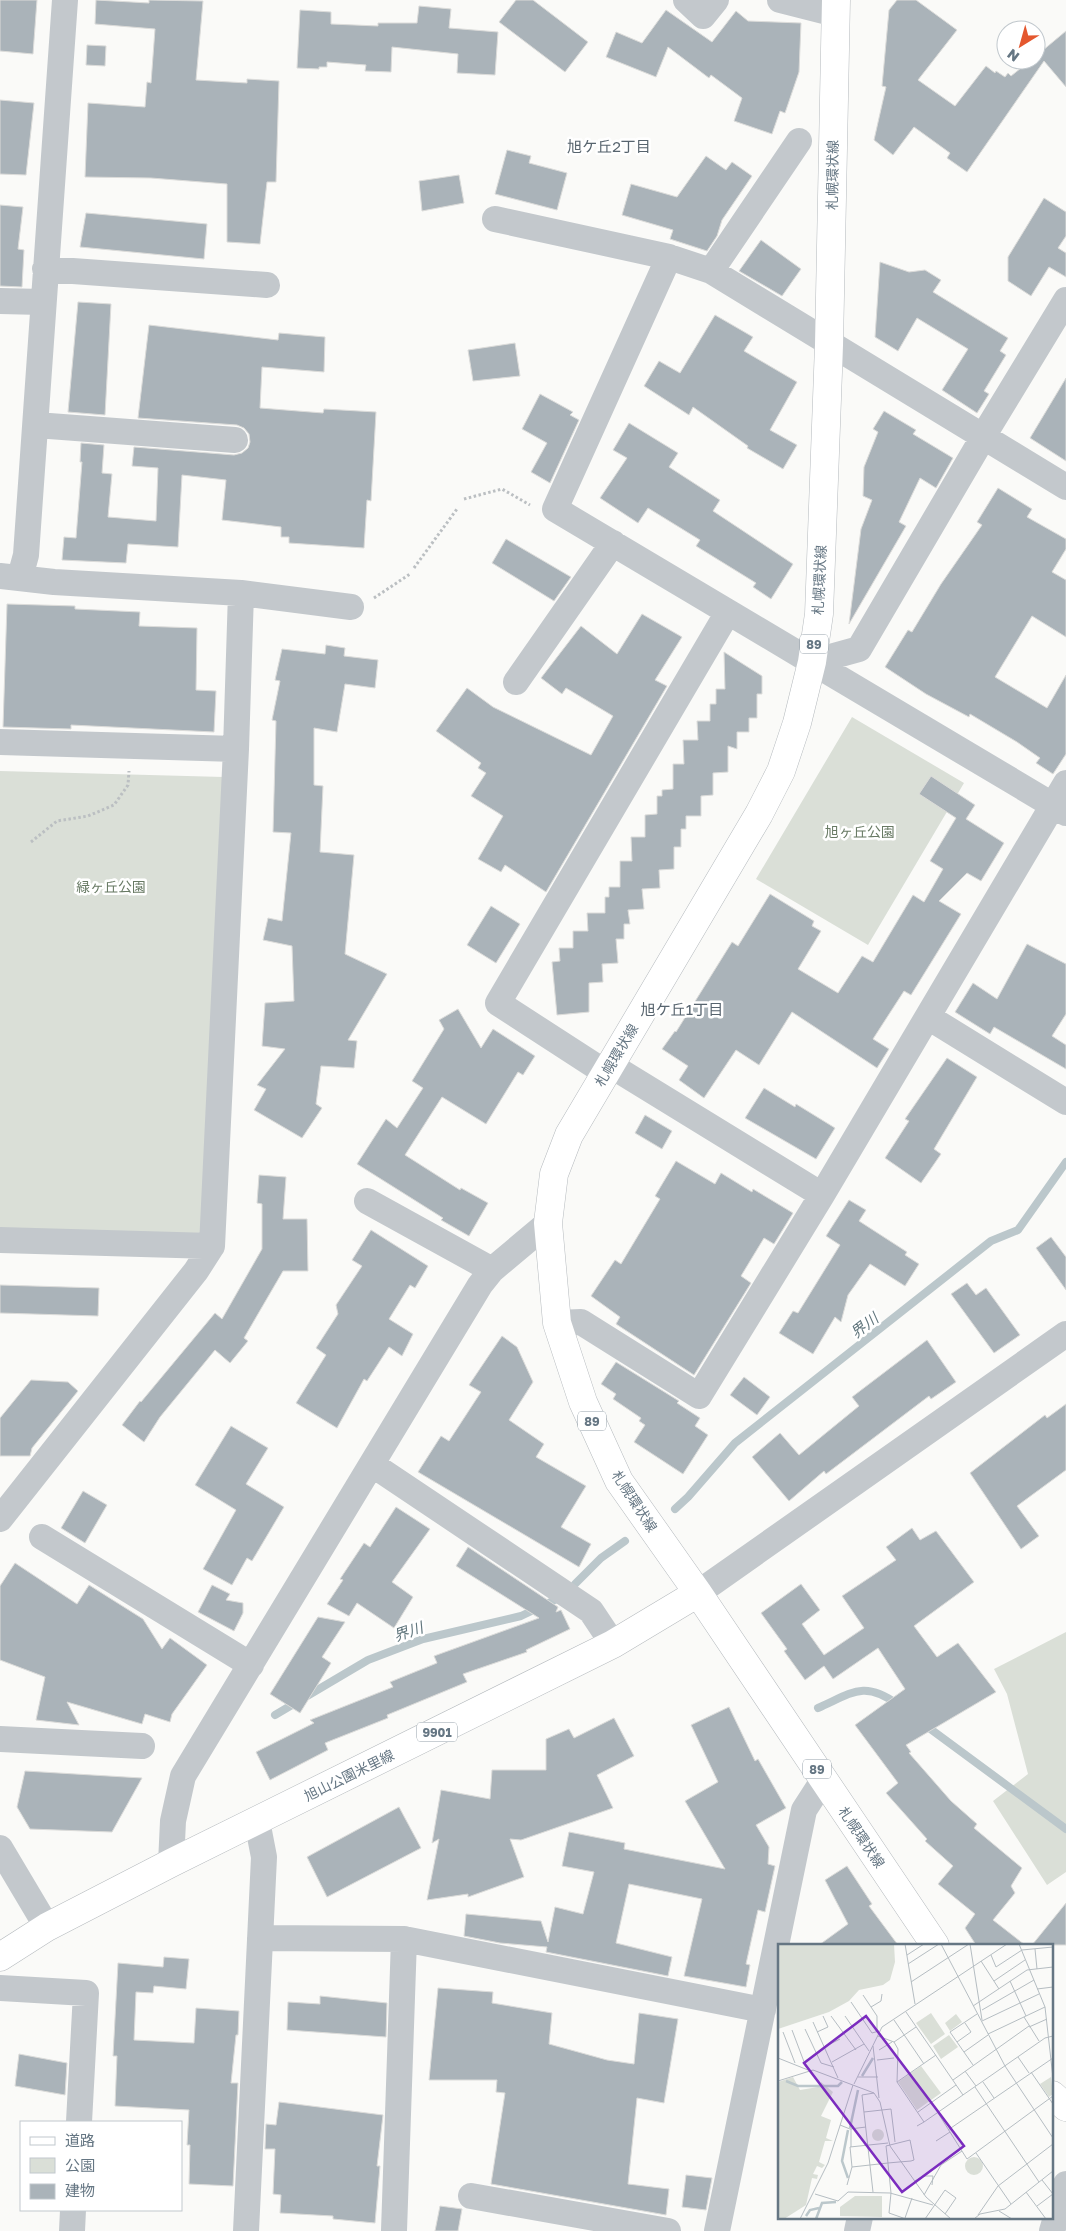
<svg xmlns="http://www.w3.org/2000/svg" width="1066" height="2231" viewBox="0 0 1066 2231" font-family="'Golos Text','Noto Sans JP',sans-serif">
<style>
.green{fill:#dadfd7}
.lines{fill:none;stroke-linecap:round;stroke-linejoin:round}
.stream{stroke:#bbc7cb;stroke-width:8}
.building{fill:#aab3b9;stroke:#dcdcda}
.major-casing{stroke:#b5babe;stroke-width:29}
.path{stroke:#bbbfc2;stroke-width:3;stroke-dasharray:2.5 2.5;stroke-linecap:butt}
.minor{stroke:#c3c8cc;stroke-width:26}
.major{stroke:#fff;stroke-width:28}
.labels{text-anchor:middle;dominant-baseline:central;stroke-width:5;stroke-linejoin:round;paint-order:stroke}
.shield{fill:#fff;stroke:#939fa8;stroke-width:1}
.shield-label{font-size:12px;font-weight:bold;fill:#657683}
.street-label{font-size:14px;fill:#657683;stroke:#fff}
.park-label{font-size:14px;fill:#687a64;stroke:#fff}
.neighbourhood-label{font-size:15px;fill:#57646e;stroke:#fff}
.water-label{font-size:15px;font-style:italic;fill:#60757c;stroke:#fff}
.inset-river{fill:none;stroke:#bbc7cb;stroke-width:2.5}
.inset-road{fill:none;stroke:#b5bdc2;stroke-width:1}
.view{fill:#7b2cbf;fill-opacity:0.15;stroke:#7b2cbf;stroke-width:2.5}
.inset-edge{fill:none;stroke:#657683;stroke-width:2.5}
</style>
<rect width="100%" height="100%" fill="#fafaf8"/>
<path class="green" d="M852,717L964,783L868,945L756,879Z
M0,771L224,777L217,1222L197,1241L0,1238Z
M1066,1632V1872L1047,1885L993,1801L1028,1774L1007,1694L994,1669Z"/>
<g class="lines">
<path class="stream" d="M675,1509L688,1497L735,1443L991,1241L1018,1230L1066,1162
M575,1584L601,1558L625,1541
M818,1708C852,1693 864,1680 897,1704
M275,1715L368,1660L423,1639L521,1616L559,1598
M925,1725L1066,1829"/>
</g>
<path class="building" d="M0,0H37L33,54L0,51Z
M96,0L149,3V0L203,1L196,80L247,83V79L279,81L276,182H267L260,244L227,242V184L151,178L85,177L88,103L145,107L147,82L151,83L155,29L95,24Z
M516,0H533L588,42L565,72L499,22Z
M897,0H916L957,30L918,80L955,106L986,66L995,73L996,71L1005,77L1008,73L1011,76L1031,60H1036V56L1066,31V87L1044,61L967,172L947,158L950,153L914,127L893,155L874,140L886,87L882,86L889,10Z
M419,6L451,9L449,28L498,32L495,75L457,73L458,54L392,47L391,72L365,71L366,65L327,62V67H319V69L297,68L300,10L331,12V24L378,26V23H417Z
M666,10L712,42L736,11L748,21L801,23L799,72L785,113L780,111L772,134L734,121L742,98L711,75L709,78L668,47L656,77L606,57L616,32L642,43Z
M87,45L106,46L105,66L86,65Z
M0,100L34,103L26,175L0,174Z
M507,150L531,156L529,163L567,173L557,210L495,194Z
M706,156L726,170L732,162L752,176L722,220L717,236L707,251L670,239L673,230L622,215L631,184L677,197Z
M459,175L464,203L422,211L419,181Z
M1044,198L1066,212V236L1058,248L1066,253V277L1049,267L1031,296L1008,281V257Z
M0,205L23,207L18,249L24,250L22,287L0,286Z
M86,213L207,224L204,259L80,247Z
M761,240L801,269L782,296L739,271Z
M880,262L909,272L925,270L941,280L933,292L1008,338L1000,351L1006,355L984,391L989,394L977,413L942,390L968,349L917,318L898,351L875,337Z
M78,302L111,304L105,415L68,412Z
M715,315L753,337L744,351L797,382L770,430L797,445L783,469L747,448L748,446L693,407L689,415L644,386L659,361L680,373Z
M149,325L278,340L279,333L325,337L324,372L262,367L260,408L323,413L324,409L376,412L371,501L367,500L364,548L289,543V537H281V527L222,520L226,480L182,475L178,547L128,544L126,563L62,560L64,537L76,538L82,462H80L81,443L104,445L102,473L112,474L108,517L156,521L158,468L132,466L134,447L234,455L242,453L248,448L250,442L249,434L244,428L237,425L138,418Z
M515,343L520,376L473,381L468,350Z
M1066,378V461L1030,438Z
M540,394L573,412L570,415L579,420L550,483L531,472L547,443L522,429Z
M884,411L916,430L913,434L953,458L936,488L920,478L899,522L906,526L849,624L861,529L872,500L863,496L864,467L878,432L873,429Z
M629,423L678,453L669,467L720,500L713,511L793,564L771,599L753,587L756,583L696,546L700,540L648,508L638,523L600,498L627,458L613,450Z
M998,488L1032,509L1027,517L1066,539V549L1052,572L1066,580V637L1032,616L995,677L1047,708L1066,675V754L1053,774L1036,763L1040,758L1017,742L970,714L969,717L926,694L885,667L908,630L912,632L941,584L982,525L977,522Z
M506,539L571,577L554,601L492,563Z
M7,604L75,606V609L140,612L139,626L197,628L196,690L216,691L214,732L71,725V729L3,727Z
M642,614L682,637L655,680L667,686L546,892L505,865L501,872L478,859L503,816L471,796L486,773L478,768L481,763L436,731L467,688L493,707L591,755L613,716L566,688L562,694L541,678L581,626L617,654Z
M326,645L345,648L344,656L378,660L375,688L345,684L337,732L314,728V785L323,786L320,852L354,855L345,954L387,974L348,1040L357,1041L354,1068L321,1066L316,1104L322,1108L302,1138L254,1110L266,1089L257,1085L285,1049L262,1046L265,1003L294,1001L292,946L263,940L268,918L282,921L291,833L273,832L276,721L272,720L280,681L275,680L282,649L325,654Z
M724,652L762,676V694H757V718H749V732H737V749L728,746V772L713,773V795L701,796V816H686V829H681V847H674V869L659,870L660,888L642,889L644,909L628,910L630,924H624V939H616L618,963L602,964L603,982L589,983V1012L557,1015L552,962L560,961L559,948H573V931H588L587,913H605V897H609V887H620V861H632L631,837H645V815L657,814V796H662V790L673,789V764H684L683,740H698L697,721H710V704H716V689H725Z
M931,776L975,805L966,819L1004,843L981,881L967,873L939,901L961,914L911,995L904,991L873,1039L889,1049L877,1068L792,1012L759,1065L736,1050L704,1098L679,1080L688,1066L662,1049L675,1031L676,1032L732,942L738,946L770,894L814,921L812,926L821,931L798,969L838,993L862,956L873,962L913,895L924,902L943,869L930,861L956,818L919,794Z
M491,906L520,924L496,963L467,945Z
M1027,944L1066,964V1014L1052,1036L1066,1045V1069L994,1027L990,1034L955,1012L973,983L997,999Z
M458,1009L481,1048L493,1029L535,1056L523,1075L518,1072L486,1124L442,1097L405,1155L460,1190L461,1188L488,1203L469,1236L441,1220L443,1218L357,1164L386,1119L397,1128L423,1088L412,1081L444,1029L439,1020Z
M947,1058L977,1077L934,1149L941,1154L921,1183L885,1158L909,1121L905,1119Z
M764,1088L795,1107L796,1104L835,1128L816,1159L745,1118Z
M645,1115L672,1131L662,1149L635,1133Z
M676,1161L715,1184L721,1173L752,1192L753,1189L793,1213L774,1244L764,1238L741,1276L751,1283L694,1375L616,1324L620,1317L591,1296L615,1260L621,1264L660,1199L655,1196Z
M259,1175L286,1177L283,1219H307L308,1271H283L244,1338L248,1341L230,1363L215,1350L160,1417L144,1442L122,1425L140,1401L141,1402L215,1313L222,1319L262,1249V1204L257,1203Z
M849,1200L866,1210L859,1221L907,1252L905,1255L919,1264L905,1286L870,1264L848,1295L841,1322L835,1317L813,1354L779,1333L793,1311L798,1313L840,1245L826,1236Z
M371,1230L428,1266L415,1288L410,1285L389,1319L413,1334L402,1356L389,1347L367,1381L364,1379L337,1428L296,1403L326,1355L316,1348L338,1314L336,1305L362,1266L352,1260Z
M1051,1237L1066,1257V1290L1036,1248Z
M967,1283L976,1295L986,1288L1020,1335L994,1353L951,1294Z
M0,1285L99,1288L98,1316L0,1313Z
M502,1336L517,1347L533,1382L509,1420L544,1444L536,1457L586,1486L561,1527L591,1544L579,1567L418,1472L441,1436L449,1441L481,1392L469,1385Z
M927,1340L956,1382L931,1399L929,1396L826,1474L824,1471L789,1501L752,1457L780,1433L799,1455L859,1406L852,1397Z
M616,1362L679,1401L677,1403L700,1418L695,1426L708,1435L683,1474L634,1442L645,1425L639,1421L641,1418L613,1399L616,1394L601,1384Z
M744,1377L770,1397L757,1415L730,1395Z
M31,1380L68,1382L78,1391L32,1448L30,1456H0V1418Z
M1066,1404V1470L1017,1506L1039,1536L1021,1549L970,1473L1045,1415L1047,1418Z
M231,1426L268,1448L246,1484L284,1507L252,1561L247,1558L232,1585L203,1569L236,1510L195,1485Z
M83,1491L107,1505L85,1543L61,1528Z
M396,1507L430,1529L392,1582L413,1597L394,1628L357,1603L349,1616L327,1604L343,1580L340,1579L364,1543L370,1547Z
M912,1528L920,1540L936,1531L974,1582L914,1626L937,1657L958,1643L996,1692L906,1745L911,1752L909,1753L951,1801L977,1824L974,1828L1022,1868L1011,1886L1015,1893L993,1920L1025,1945H976L965,1928L975,1914L938,1884L953,1866L925,1841L927,1839L886,1793L898,1783L855,1725L905,1689L878,1648L833,1679L824,1666L805,1680L784,1651L787,1649L761,1613L801,1584L820,1610L802,1624L824,1655L864,1628L842,1596L896,1560L886,1547Z
M468,1547L558,1607L556,1612L561,1610L570,1629L526,1650L527,1652L463,1674L467,1682L387,1715L388,1718L325,1743L328,1750L270,1780L256,1752L314,1723L310,1720L393,1687L390,1682L437,1663L434,1656L539,1618L456,1566Z
M15,1563L77,1604L89,1585L143,1619L162,1649L170,1638L207,1665L172,1714L170,1722L145,1714L142,1724L67,1702L79,1725L36,1720L45,1677L0,1660V1586Z
M212,1585L230,1594L226,1600L243,1603V1613L234,1631L198,1612Z
M318,1617L345,1622L322,1657L331,1663L300,1713L270,1694Z
M729,1707L755,1761L758,1759L786,1808L756,1825L769,1847L768,1864L775,1866L765,1912L758,1910L746,1964L750,1965L746,1987L684,1976L702,1899L629,1884L616,1943L672,1957L668,1976L546,1952L547,1947L500,1943L464,1936L466,1914L541,1921L548,1942L555,1907L583,1914L594,1872L562,1866L569,1832L625,1843L624,1849L725,1869L685,1801L718,1782L691,1725Z
M614,1718L634,1756L597,1775L613,1808L521,1840L510,1839L524,1877L468,1897V1894L427,1900L439,1839L432,1843L441,1790L490,1799L492,1770H546V1739L569,1729L574,1738Z
M25,1771L142,1778L112,1832L30,1829L17,1807Z
M399,1807L421,1848L327,1897L307,1857Z
M847,1866L872,1904L869,1906L898,1945H819L848,1924L825,1880Z
M1066,1903V1945H1032Z
M164,1957L189,1959L186,1989L154,1986L153,1993L136,1992L134,2040L194,2043L196,2008L239,2011L238,2035H236L231,2083H238L233,2186L189,2184L190,2145H187L189,2110L115,2106L117,2056H113L118,1963L163,1967Z
M438,1988L493,1992L492,2003L552,2013L549,2044L607,2060L634,2064L639,2013L678,2019L664,2103L637,2098L628,2184L669,2189L666,2215L491,2184L505,2093L496,2092L497,2080H429Z
M320,1996L387,2003L386,2037L287,2030L288,2002L320,2004Z
M19,2054L67,2063L65,2095L15,2086Z
M279,2102L383,2115L377,2166H380L375,2223L333,2219V2216L280,2213L281,2195L273,2194L275,2149H265L266,2124L276,2125Z
M686,2175L712,2178L706,2210L682,2207Z
M440,2206L462,2209L458,2231H435Z"/>
<g class="lines">
<defs>
<path id="major" d="M836,0L829,345L819,614L812,662L797,723L781,771L759,814L569,1135L554,1174L548,1223L557,1323L583,1402L619,1481L698,1593L935,1945
M0,1957L47,1927L171,1863L613,1644L698,1593
M1052,2095L1066,2107"/>
</defs>
<use href="#major" class="major-casing"/>
<path class="path" d="M464,499L502,489L530,505
M414,568L457,509
M374,598L410,574
M31,842L57,821L88,816L114,805L128,785L129,771"/>
<path class="minor" d="M686,0L703,16L716,0
M780,0L835,14
M495,219L669,257
M45,269L267,285
M711,271L799,141
M1066,300L990,425L978,446L859,649L812,662L555,509L669,257L711,271L1066,487
M0,301L42,302
M36,425L235,440
M0,576L54,582L241,593
M20,577L26,555L65,0
M812,662L1066,813
M516,682L613,543
M0,742L236,749
M928,1017L1066,1102
M610,1065L822,1195
M606,1073L498,1003L728,612
M367,1201L492,1270
M0,1240L212,1246L196,1271L0,1519
M212,1246L236,749L241,593L351,607
M557,1323L581,1322L699,1396L822,1195L1066,783
M373,1465L591,1611L613,1644
M42,1537L251,1665
M698,1593L1066,1334
M0,1739L142,1746
M0,1848L47,1927
M171,1863L173,1821L183,1776L480,1285L492,1270L548,1223
M260,1938L404,1939L763,2010
M0,1988L86,1993L79,2122
M471,2196L668,2231
M72,2231L73,2210
M246,2231L264,1857L257,1821
M394,2231L404,1939
M717,2231L804,1810L824,1779
M857,2231L860,2217
M1052,2231L1066,2184"/>
<use href="#major" class="major"/>
</g>
<g class="labels">
<g class="shield">
<rect x="800" y="634.5" width="28" height="19" rx="4"/>
<rect x="578" y="1411.5" width="28" height="19" rx="4"/>
<rect x="417" y="1722.5" width="40" height="19" rx="4"/>
<rect x="803" y="1759.5" width="28" height="19" rx="4"/>
</g>
<g class="shield-label">
<text x="814" y="644">89</text>
<text x="592" y="1421">89</text>
<text x="437" y="1732">9901</text>
<text x="817" y="1769">89</text>
</g>
<g class="street-label">
<text transform="translate(832 175) rotate(-89)">札幌環状線</text>
<text transform="translate(819 580) rotate(-87)">札幌環状線</text>
<text transform="translate(616 1055) rotate(-59)">札幌環状線</text>
<text transform="translate(635 1501) rotate(57)">札幌環状線</text>
<text transform="translate(349 1775) rotate(-26)">旭山公園米里線</text>
<text transform="translate(862 1837) rotate(56)">札幌環状線</text>
</g>
<g class="park-label">
<text x="860" y="831">旭ヶ丘公園</text>
<text x="111" y="886">緑ヶ丘公園</text>
</g>
<g class="neighbourhood-label">
<text x="609" y="146">旭ケ丘2丁目</text>
<text x="682" y="1009">旭ケ丘1丁目</text>
</g>
<g class="water-label">
<text transform="translate(864 1325) rotate(-38)">界川</text>
<text transform="translate(408 1631) rotate(-19)">界川</text>
</g>
</g>
<g transform="translate(778 1944)">
<rect width="275" height="275" fill="#fafaf8"/>
<path d="M0,0H116L117,18L112,36L105,41L81,46L71,57L51,68L0,85ZM153,69L167,90L153,100L138,79ZM178,70L184,78L172,87L167,79ZM171,91L180,103L163,115L155,102ZM143,122L163,149L139,166L120,138ZM15,133L22,146L40,143L43,138L55,148L43,172L53,176L48,194L55,197H47L41,218L47,221L44,224L39,222L35,230L40,231L39,235L34,234L28,261L6,275H0V138ZM273,133L275,150L271,153L262,140ZM94 191a6 6 0 1 1 12 0a6 6 0 1 1-12 0ZM187 222a9 9 0 1 1 18 0a9 9 0 1 1-18 0ZM77,252H104V273L62,272V263Z" fill="#dadfd7"/>
<path class="inset-river" d="M84,132L95,114M8,137L20,142H60L64,138M72,184L80,146M70,186L64,217L70,234M28,272L32,266L41,264M38,275L44,259L58,258"/>
<path class="inset-road" d="M127,0L137,60M163,0L227,122L275,194M192,0L204,76M241,0L267,63L275,134M257,5L259,25M129,11L146,0M213,11L218,23L244,6L275,3M203,17L221,45M130,20L161,0M216,37L247,16M232,37L248,72M133,38L191,0M259,45L275,43M85,51L99,72V86M73,58L94,89L101,87M195,62L249,26L275,23M93,63L103,57L104,50M204,66L256,36M128,68L185,151M53,72L78,106M67,72L91,107M246,73L261,97M116,76L146,120M204,77L261,50M35,78L60,134M251,83L269,75M27,85L43,119L56,123M14,86L28,123M5,88L17,119M39,88L50,83L45,72M210,90L267,63M100,92L116,98L120,105L119,138L158,111M116,98L138,83M179,98L193,88L187,79M95,102L101,154M46,103L62,95M101,106L114,98M186,108L210,91M240,113L251,129M0,114L30,126M99,116L116,114M54,118L86,100M195,121L172,88L199,70M187,127L198,142M253,128L275,160M80,133H100M175,136L251,82M0,137L35,126L96,149L102,158L112,202L148,253L173,275M119,138L146,178L139,182M205,138L216,154M76,140L104,83L229,0M197,143L261,238M104,166L113,165L117,198M86,168L104,166M140,168L178,141M160,169L189,215L275,152M146,178L267,94L275,92M62,181L72,185L88,183M73,185V203M170,186L275,114M158,197L172,188M110,199L72,203L74,223L110,219L121,218L133,217L136,216L132,196L108,202L110,219V220L113,249L111,269L128,275M198,209L233,260M137,237L145,232H155L154,241M69,241L74,223M95,248L84,151L96,149M248,248L268,275M37,250L60,257L70,248L112,249L155,261M146,251L163,221L184,207M259,262L275,250L264,236M221,267L234,275M200,271L220,242L275,200M127,274L134,254M22,275L50,219L75,141M147,275L167,246L178,254L167,270M196,275L202,270L227,265L275,227"/>
<path class="view" d="M88,72L186,202L124,248L26,119Z"/>
<rect width="275" height="275" class="inset-edge"/>
</g>
<rect x="20" y="2121" width="162" height="90" fill="#ffffff" stroke="#c1c8cd"/>
<rect x="30" y="2137" width="25" height="8" fill="#ffffff" stroke="#c1c8cd"/>
<text x="65" y="2146" font-size="15" fill="#657683">道路</text>
<rect x="30" y="2158" width="25" height="15" fill="#dadfd7" stroke="#c1c8cd"/>
<text x="65" y="2171" font-size="15" fill="#657683">公園</text>
<rect x="30" y="2184" width="25" height="15" fill="#aab3b9" stroke="#c1c8cd"/>
<text x="65" y="2196" font-size="15" fill="#657683">建物</text>
<g transform="translate(1021 45) rotate(217)"><circle r="24" fill="#ffffff" stroke="#c1c8cd"/>
<path d="M0-4L9 19L0 12L-9 19Z" fill="#e4572e"/>
<text y="-8" font-size="14" font-weight="bold" text-anchor="middle" fill="#657683">N</text>
</g>
</svg>
